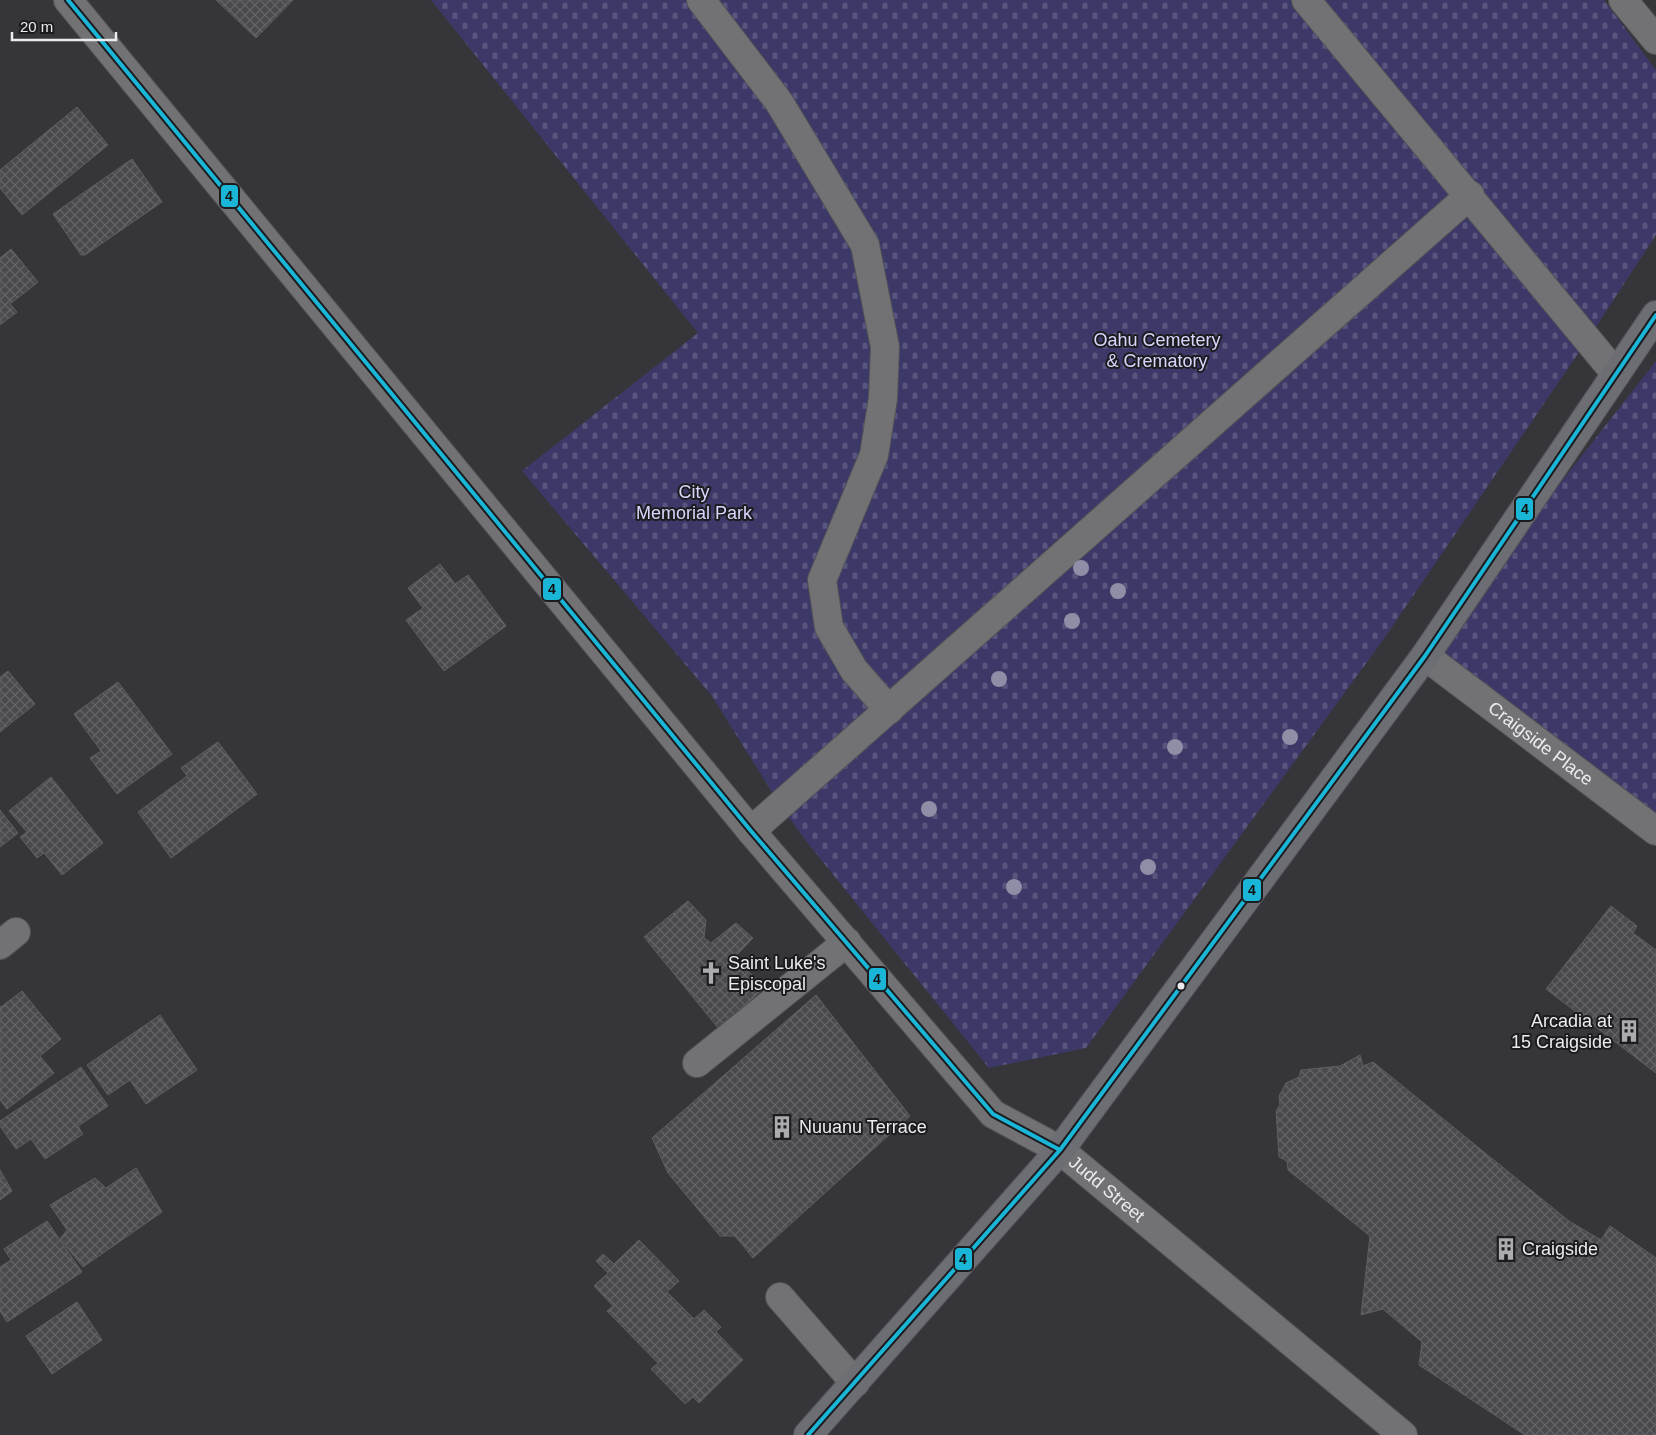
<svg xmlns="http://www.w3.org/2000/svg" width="1656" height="1435" viewBox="0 0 1656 1435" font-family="Helvetica,sans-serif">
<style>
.cemetery{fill:url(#cemetery-stones)}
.building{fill:url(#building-cross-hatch);stroke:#5e5e62}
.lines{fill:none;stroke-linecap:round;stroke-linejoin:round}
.minor-casing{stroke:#535357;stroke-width:30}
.major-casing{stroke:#535357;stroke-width:30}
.minor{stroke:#727275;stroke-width:28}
.major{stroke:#6d6d74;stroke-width:28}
.bus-1-casing{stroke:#1c1c1f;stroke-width:8}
.bus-1{stroke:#1ab6d8;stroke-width:4}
.tree{fill:#8e8ea6}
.bus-dot{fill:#ebebf0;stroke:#1c1c1f;stroke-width:2}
.labels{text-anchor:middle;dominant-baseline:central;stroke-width:4;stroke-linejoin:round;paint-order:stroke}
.park-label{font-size:18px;fill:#d6d7fe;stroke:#1c1c1f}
.street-label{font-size:18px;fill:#ebebf0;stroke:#1c1c1f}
.poi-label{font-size:18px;fill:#ebebf0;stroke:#1c1c1f;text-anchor:start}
.line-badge{stroke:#1c1c1f;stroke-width:2}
.pale-badge-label{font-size:14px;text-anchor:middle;font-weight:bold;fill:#111}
</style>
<defs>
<pattern id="cemetery-stones" width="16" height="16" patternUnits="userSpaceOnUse" patternTransform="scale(1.25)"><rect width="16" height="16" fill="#3c3968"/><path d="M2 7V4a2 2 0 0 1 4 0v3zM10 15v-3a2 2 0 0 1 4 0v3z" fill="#58567e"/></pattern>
<pattern id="building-cross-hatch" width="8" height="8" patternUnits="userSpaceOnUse" patternTransform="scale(1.25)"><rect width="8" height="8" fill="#4a4a4e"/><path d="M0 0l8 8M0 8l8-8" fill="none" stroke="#646468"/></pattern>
</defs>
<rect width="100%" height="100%" fill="#35353a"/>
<path class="cemetery" d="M431,0H1604L1656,70V235L1588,339L1383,640L1086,1048L989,1068L806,841L780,805L712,696L522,471L698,333Z
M1656,361V831L1425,656Z"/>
<path class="building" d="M216,0H293L256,38Z
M77,107L108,145L22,215L0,188V170Z
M132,159L162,202L85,255H81L53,214Z
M11,249L38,282L10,304L17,312L0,325V258Z
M440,564L455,584L468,575L506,626L444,671L406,620L423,608L408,588Z
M8,671L35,704L0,732V677Z
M118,682L172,754L117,794L90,758L101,751L74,714Z
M218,742L257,794L171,858L138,812L187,776L181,768Z
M51,777L103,843L62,875L44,853L37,858L20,837L27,832L9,811Z
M0,810L18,833L0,847Z
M688,901L706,920L704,938L711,943L736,923L753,938L734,958L765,987L719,1029L644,937Z
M1611,906L1637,926L1633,933L1656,950V1073L1546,989Z
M22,991L61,1039L40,1056L54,1073L7,1109L0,1100V1006L1,1007Z
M816,995L910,1116L753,1258L735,1236H720L668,1173L652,1138Z
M160,1015L197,1070L146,1104L130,1080L108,1095L87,1065Z
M1360,1055L1363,1066L1373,1062L1569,1221L1601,1240L1610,1226L1656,1258V1435H1525L1419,1365L1422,1342L1383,1309L1361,1315L1370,1236L1288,1170L1287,1161L1279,1157L1276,1111L1280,1105L1279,1096L1286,1083L1299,1077L1301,1070L1340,1066Z
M81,1067L108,1106L78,1126L83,1134L45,1159L31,1139L16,1149L0,1126V1121Z
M136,1168L162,1212L83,1267L60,1239L67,1230L50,1205L95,1178L106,1188Z
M0,1170L12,1191L0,1200Z
M47,1221L82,1272L7,1322L0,1311V1267L11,1260L4,1249Z
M639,1240L679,1281L667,1292L694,1319L704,1310L721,1327L716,1332L743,1360L699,1403L693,1397L685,1404L651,1369L658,1363L607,1311L613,1306L594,1286L608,1273L596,1261L603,1254L614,1264Z
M77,1302L102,1340L52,1374L26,1336Z"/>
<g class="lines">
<defs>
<g id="minor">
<path id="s1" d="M68,0L751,831L993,1114L1060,1150L1403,1435"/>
<path d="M701,0L779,102L865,245L885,347L883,398L874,455L822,580L829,627L854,670L889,710"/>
<path d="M1306,0L1616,374"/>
<path d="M1623,0L1656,40"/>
<path id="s2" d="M1425,656L1656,831"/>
<path d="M751,831L1470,195"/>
<path d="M0,945L16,932"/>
<path d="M697,1063L847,942"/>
<path d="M780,1297L855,1383"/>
</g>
<path id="major" d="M808,1435L1060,1150L1425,656L1656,315"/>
</defs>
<use href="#minor" class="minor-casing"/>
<use href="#major" class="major-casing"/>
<use href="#minor" class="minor"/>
<use href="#major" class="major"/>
<defs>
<path id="bus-1" d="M68,0L751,831L993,1114L1060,1150
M808,1435L1060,1150L1425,656L1656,315"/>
</defs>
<use href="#bus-1" class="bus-1-casing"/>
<use href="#bus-1" class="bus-1"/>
</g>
<g class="tree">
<circle cx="1081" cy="568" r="8"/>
<circle cx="1118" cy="591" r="8"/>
<circle cx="1072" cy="621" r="8"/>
<circle cx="999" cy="679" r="8"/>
<circle cx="1290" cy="737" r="8"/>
<circle cx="1175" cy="747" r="8"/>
<circle cx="929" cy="809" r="8"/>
<circle cx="1148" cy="867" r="8"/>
<circle cx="1014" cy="887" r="8"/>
</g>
<defs>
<symbol id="church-bare" viewBox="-9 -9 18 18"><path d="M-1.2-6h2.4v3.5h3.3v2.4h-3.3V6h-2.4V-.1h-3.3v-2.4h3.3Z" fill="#ababb0" stroke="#1c1c1f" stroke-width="2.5" paint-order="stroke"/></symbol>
<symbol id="building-bare" viewBox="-9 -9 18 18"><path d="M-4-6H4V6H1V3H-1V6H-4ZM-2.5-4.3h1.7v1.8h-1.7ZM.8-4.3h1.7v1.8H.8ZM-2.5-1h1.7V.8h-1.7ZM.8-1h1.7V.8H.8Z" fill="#ababb0" stroke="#1c1c1f" stroke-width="2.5" paint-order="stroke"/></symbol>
</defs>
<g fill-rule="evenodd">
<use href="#church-bare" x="695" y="957" width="32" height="32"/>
<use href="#building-bare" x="1613" y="1015" width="32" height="32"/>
<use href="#building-bare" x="766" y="1111" width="32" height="32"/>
<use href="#building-bare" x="1490" y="1233" width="32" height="32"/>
</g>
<circle class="bus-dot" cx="1181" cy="986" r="4.5"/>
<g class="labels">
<g class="park-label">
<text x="1157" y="340">Oahu Cemetery<tspan x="1157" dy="21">&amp; Crematory</tspan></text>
<text x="694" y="492">City<tspan x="694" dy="21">Memorial Park</tspan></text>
</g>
<g class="street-label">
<text stroke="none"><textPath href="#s2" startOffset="145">Craigside Place</textPath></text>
<text stroke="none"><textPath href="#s1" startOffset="1585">Judd Street</textPath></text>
</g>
<g class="poi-label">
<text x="728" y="963">Saint Luke's<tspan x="728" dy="21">Episcopal</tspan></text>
<text x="1612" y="1021" text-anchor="end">Arcadia at<tspan x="1612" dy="21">15 Craigside</tspan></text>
<text x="799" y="1127">Nuuanu Terrace</text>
<text x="1522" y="1249">Craigside</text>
</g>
</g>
<g class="line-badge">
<rect x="220" y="184" width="19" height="24" rx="5" fill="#1ab6d8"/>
<rect x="1515" y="497" width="19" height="24" rx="5" fill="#1ab6d8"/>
<rect x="542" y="577" width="20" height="24" rx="5" fill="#1ab6d8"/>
<rect x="1242" y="878" width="20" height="24" rx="5" fill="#1ab6d8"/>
<rect x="868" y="967" width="19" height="24" rx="5" fill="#1ab6d8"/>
<rect x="954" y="1247" width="19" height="24" rx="5" fill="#1ab6d8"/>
</g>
<g class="pale-badge-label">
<text x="229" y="201">4</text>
<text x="1525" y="514">4</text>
<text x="552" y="594">4</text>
<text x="1252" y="895">4</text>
<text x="877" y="984">4</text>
<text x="963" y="1264">4</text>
</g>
<path d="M12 32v8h104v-8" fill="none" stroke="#ebebf0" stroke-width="2.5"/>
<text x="20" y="32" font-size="15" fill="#ebebf0" stroke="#1c1c1f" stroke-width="4" paint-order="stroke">20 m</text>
</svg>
